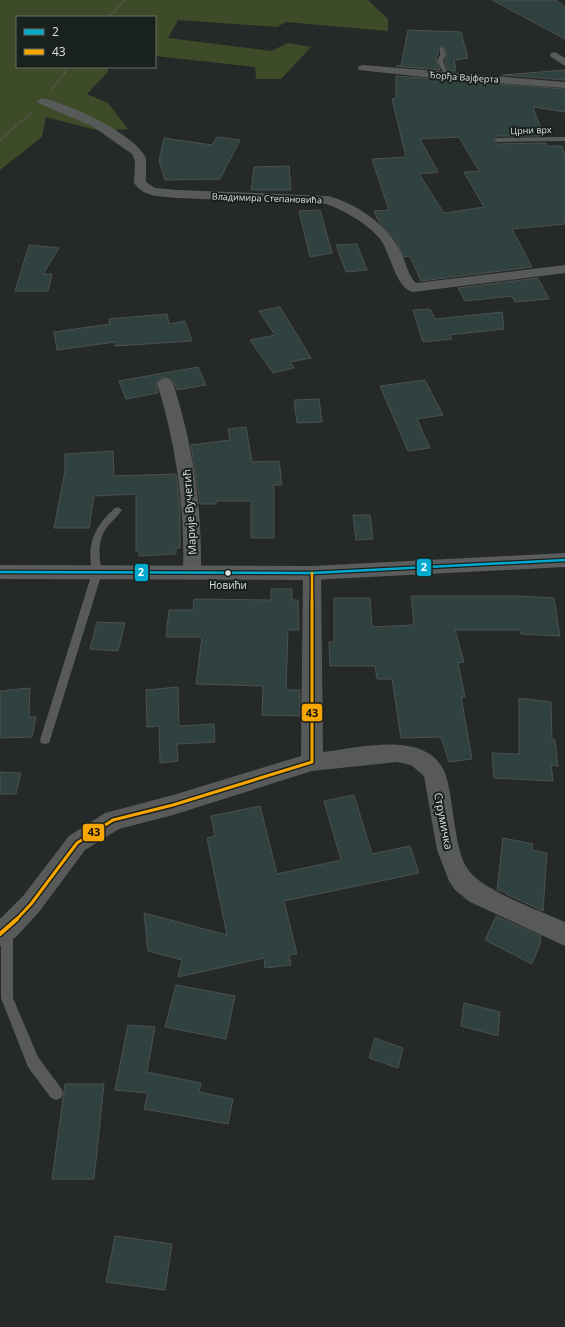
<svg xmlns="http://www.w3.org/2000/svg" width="565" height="1327" viewBox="0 0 565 1327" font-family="'Open Sans',sans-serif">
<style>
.green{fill:#3e4b28}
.building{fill:#304240;stroke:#4c504e;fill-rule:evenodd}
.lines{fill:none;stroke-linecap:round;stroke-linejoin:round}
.path{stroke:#5a5b5a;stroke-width:1.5;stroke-dasharray:1.5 1;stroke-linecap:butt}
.lane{fill:#585a59;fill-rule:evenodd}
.street{fill:#585a59;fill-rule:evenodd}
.secondary{fill:#5b5c5b;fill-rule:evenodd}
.bus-1-casing{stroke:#19211d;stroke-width:5}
.bus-2-far2-casing{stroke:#19211d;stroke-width:5}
.bus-2-far1-casing{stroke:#19211d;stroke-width:6}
.bus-2-casing{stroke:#19211d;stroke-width:7}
.bus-1{stroke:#00a9ce;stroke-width:2.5}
.bus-2-far2{stroke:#f7a600;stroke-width:2.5}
.bus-2-far1{stroke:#f7a600;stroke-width:3}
.bus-2{stroke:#f7a600;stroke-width:4}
.bus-dot{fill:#dbe1de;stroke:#19211d;stroke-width:1.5}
.labels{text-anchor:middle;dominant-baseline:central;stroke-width:4;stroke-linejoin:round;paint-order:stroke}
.far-street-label{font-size:9px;fill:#dbe1de;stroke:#19211d}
.bus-label{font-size:10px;fill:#dbe1de;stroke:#19211d}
.street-label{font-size:11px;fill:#dbe1de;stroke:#19211d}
.line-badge{stroke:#19211d;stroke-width:1.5}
.badge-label{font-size:11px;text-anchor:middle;font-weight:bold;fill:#fff}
.pale-badge-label{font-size:11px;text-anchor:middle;font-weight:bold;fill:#111}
</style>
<rect width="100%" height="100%" fill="#252927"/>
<path class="green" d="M0,0H368L388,19V31L286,22L277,27L178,20L168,38L271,51L288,43L311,47L281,79H256L255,67L155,56V17H17V67H108V72L87,94L108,103L128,129L100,131L46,117L42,137L0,170Z"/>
<path class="building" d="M492,0H556L565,7V39Z
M408,30L461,32L468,58L454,60L456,71H448L445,61L447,55L445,48L440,46L436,60L440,70L396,66H401Z
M565,70V80L503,75Z
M396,76L565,89V112L533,107L544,136H497L493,140L497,144L546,143L547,146H562L565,156V224L512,229L532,267L421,281L410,256L404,257L396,240L379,222L374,211L389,210L372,159L406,157L392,99L396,98ZM459,137L479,171L464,172L484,207L444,213L419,174L438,172L420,139Z
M217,137L240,140L220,179L165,180L159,161L164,138L212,145Z
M289,166L291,190H251L254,167Z
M320,210L332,253L310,257L299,211Z
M357,244L367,270L346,272L336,245Z
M29,245L59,248L43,274H52L48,291H15Z
M538,278L549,299L515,302L512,296L465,301L458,288Z
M280,307L311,358L290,362L294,368L273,373L250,340L275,335L259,311Z
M430,309L435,319L502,312L504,329L449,335L452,339L423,342L413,310Z
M167,314L169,324L185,321L192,341L115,346V342L57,350L54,332L110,324L109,319Z
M198,367L206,385L177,390L174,382L164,377L156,382L158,393L126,399L119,381Z
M425,380L443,415L417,419L430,448L408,451L380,386Z
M319,399L322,422L297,423L294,400Z
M246,427L252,462L279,461L282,485H274V538H251V501H216V504H200L191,445L230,440L228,429Z
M113,451L114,476L176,474L180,506V548H176V554L139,556V551H136V494L94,496L89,528H54L65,471V454Z
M353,515H370L373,539L356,540Z
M271,589H292V600H298L299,630H288L286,690H300V716L262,715L263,686L196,684L202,637H166L169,610H193L194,599L271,600Z
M411,596H520L554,598L560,636L521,634L520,630H455L464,662L458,663L465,697H461L472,759L449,762L441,737L401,738L392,679H377L375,666H330L329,642H334V598H370L372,627L414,625Z
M97,622L125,623L118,651L90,649Z
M178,687L179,726L214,724L215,742L177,744L178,761L160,763L159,726L147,727L146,690Z
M30,688L29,717H36L32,737L0,738V691Z
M519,698L551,702L552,740H555L558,766L551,765L553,781L494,778L492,753L519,754Z
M0,772L21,773L16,794H0Z
M354,795L372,854L410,846L419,873L284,901L297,954L289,955L291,965L265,968L264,958L178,977L182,960L148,951L144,913L227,935L207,838L215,836L211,816L260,806L277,874L341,860L324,801Z
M503,838L533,844L532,850L547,853L543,911L506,894L507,893L497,890Z
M496,916L541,936L540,944L532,964L485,940Z
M176,985L235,996L226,1039L165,1027Z
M464,1003L500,1012L498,1036L461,1026Z
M128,1025L155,1027L147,1072L201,1083L199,1092L233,1099L228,1124L144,1109L148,1093L115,1090Z
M375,1038L403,1048L398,1068L369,1058Z
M65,1084H104L94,1179H52Z
M115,1236L172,1244L165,1290L106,1282Z"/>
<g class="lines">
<path class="path" d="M109,17L125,0
M52,89L69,67
M0,140L32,112"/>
<path class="lane" d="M440,47L444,48L446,55L443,61L449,76H445L437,61L440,55Z
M565,137V141L497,142L494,140L497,138Z
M118,507L122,510C118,516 112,521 107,527C97,541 99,557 102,573L50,740L49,743L45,744L41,743L40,740L92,573C87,544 93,528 115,508Z
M7,923L11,925L13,929V998L38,1057L61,1088L63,1093L61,1098L56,1100L51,1098L28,1067L1,998V929L3,925Z"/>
<path class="street" d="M555,52L565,58V66L551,57L550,55L551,53Z
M363,65L565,82V88L442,79L359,70L358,68L359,66Z
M42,98C69,104 134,133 146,158V182L155,188L178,190L328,196C356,203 387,225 400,250C405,260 408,276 416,283L565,265V273L413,292C395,288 391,253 380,239C368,224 344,210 326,204L178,198C162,196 144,198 134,183L135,161L132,154L92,126L38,103L37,101Z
M165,378L170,380L173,383C193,445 202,507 201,572L199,577L192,579L185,577L183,572C185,507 176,445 157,383L160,380Z
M312,566L319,568L321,573L323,752C359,748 427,729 445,773C450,788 452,806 454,821C457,837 459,858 469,871C484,891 541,911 565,922V946L470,902L455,890L449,881L437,850L424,776L411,765L397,762L312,771L173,815L119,829L85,850L39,912L16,937L0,946V919L23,896L69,836L105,813L173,795L301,756L303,573L305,568Z"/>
<path class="secondary" d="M565,553V567L312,580L0,579V565L312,566Z"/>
<defs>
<path id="bus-1" d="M0,572L312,573L565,560"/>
<path id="bus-2-far2" d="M312,573V601"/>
<path id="bus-2-far1" d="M16,920L31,904L77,843L113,820L173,805L312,762V600"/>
<path id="bus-2" d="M0,934L17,919"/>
</defs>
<use href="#bus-1" class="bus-1-casing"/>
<use href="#bus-2-far2" class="bus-2-far2-casing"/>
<use href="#bus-2-far1" class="bus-2-far1-casing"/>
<use href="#bus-2" class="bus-2-casing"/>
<use href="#bus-1" class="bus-1"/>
<use href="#bus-2-far2" class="bus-2-far2"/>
<use href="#bus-2-far1" class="bus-2-far1"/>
<use href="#bus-2" class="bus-2"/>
</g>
<circle class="bus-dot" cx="228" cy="573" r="3.5"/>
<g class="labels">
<g class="far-street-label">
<text transform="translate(464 77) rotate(4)">Ђорђа Вајферта</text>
<text transform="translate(531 130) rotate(-2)">Црни врх</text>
<text transform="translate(267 198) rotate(2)">Владимира Степановића</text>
</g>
<g class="bus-label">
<text x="228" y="585">Новићи</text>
</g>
<g class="street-label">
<text transform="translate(189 512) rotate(-94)">Марије Вучетић</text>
<text transform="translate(444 821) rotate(79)">Струмичка</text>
</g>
</g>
<g class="line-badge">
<rect x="416" y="558" width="16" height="19" rx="4" fill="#00a9ce"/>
<rect x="134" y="563" width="15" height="19" rx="4" fill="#00a9ce"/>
<rect x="301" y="703" width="22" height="19" rx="4" fill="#f7a600"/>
<rect x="82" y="823" width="23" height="19" rx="4" fill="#f7a600"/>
</g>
<g class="badge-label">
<text x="424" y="571">2</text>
<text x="141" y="576">2</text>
</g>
<g class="pale-badge-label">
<text x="312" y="717">43</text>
<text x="94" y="836">43</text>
</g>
<rect x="16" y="16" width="140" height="52" fill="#19211d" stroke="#676e6a"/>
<rect x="24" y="29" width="20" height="6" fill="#00a9ce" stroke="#676e6a"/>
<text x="52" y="36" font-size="12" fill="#dbe1de">2</text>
<rect x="24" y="49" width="20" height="6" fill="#f7a600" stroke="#676e6a"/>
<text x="52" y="56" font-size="12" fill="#dbe1de">43</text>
</svg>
